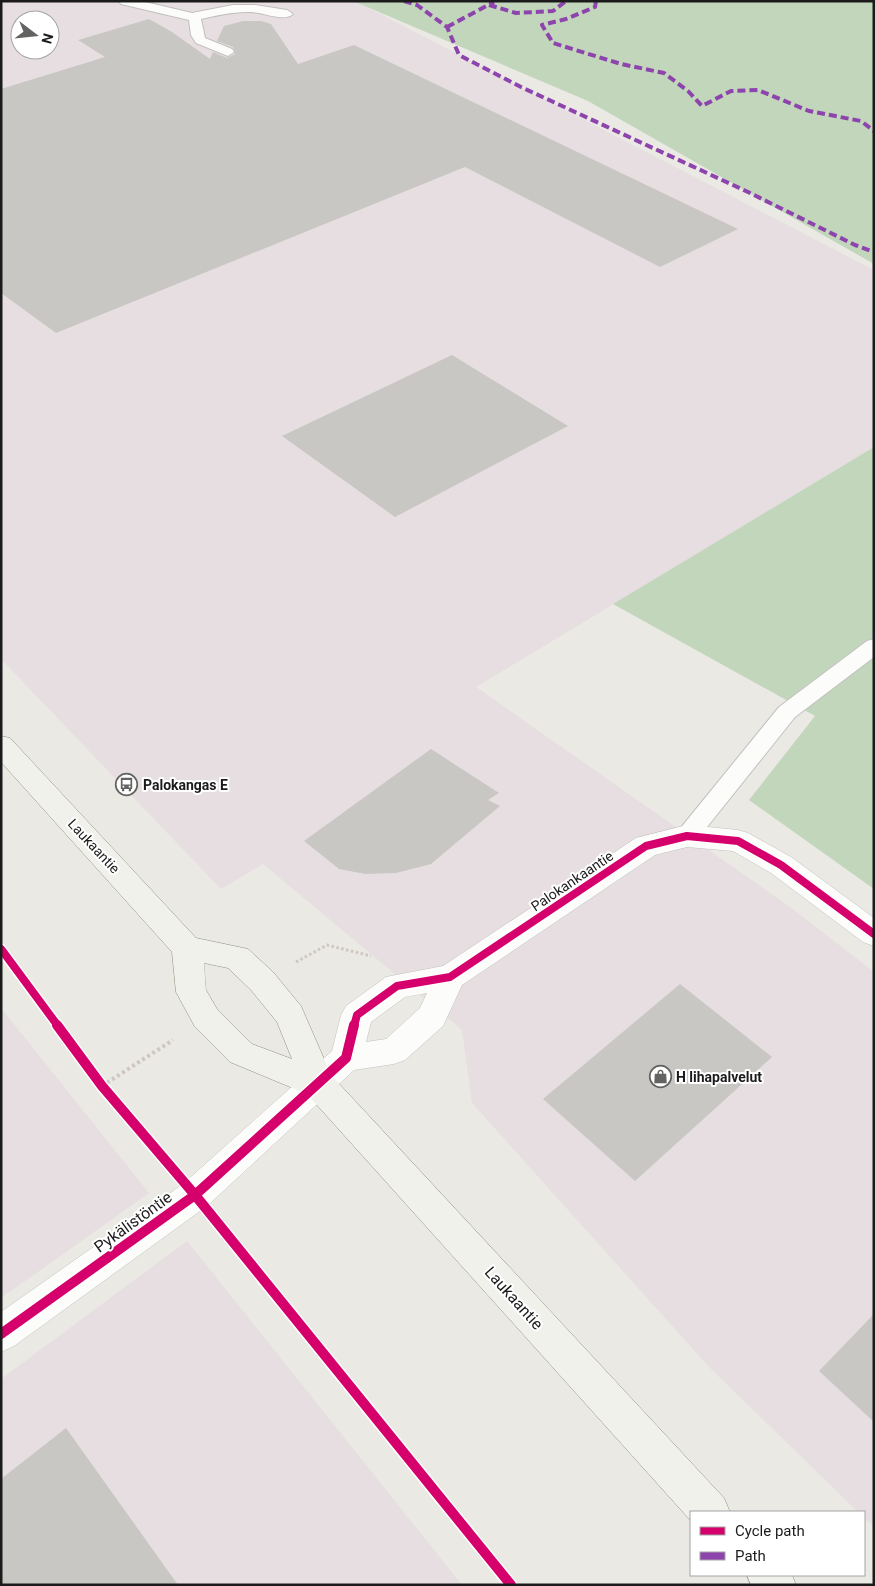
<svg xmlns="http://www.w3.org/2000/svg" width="875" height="1586" viewBox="0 0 875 1586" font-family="Roboto,sans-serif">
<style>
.industrial{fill:#e7dee1;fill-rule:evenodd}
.forest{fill:#c2d6bc}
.building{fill:#c8c7c4}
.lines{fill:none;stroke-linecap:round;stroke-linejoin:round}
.service-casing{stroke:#c1c0be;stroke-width:2}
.minor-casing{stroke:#c1c0be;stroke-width:1}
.secondary-casing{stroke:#8e917f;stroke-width:1}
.path-far1{stroke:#cfc6c3;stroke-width:3;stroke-dasharray:2.5 2.5;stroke-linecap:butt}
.path{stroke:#cfc6c3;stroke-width:4;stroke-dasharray:3 3;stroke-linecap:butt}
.service{fill:#fcfcfb;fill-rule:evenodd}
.minor{fill:#fcfcfb;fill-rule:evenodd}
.secondary{fill:#f0f1ea;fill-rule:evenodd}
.quiet{stroke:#8e44ad;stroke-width:4;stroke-dasharray:8 4;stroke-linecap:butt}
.cycleway-far1-casing{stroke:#fff;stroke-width:11}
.cycleway-casing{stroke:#fff;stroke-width:13}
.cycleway-far1{stroke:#d6006c;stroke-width:8}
.cycleway{stroke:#d6006c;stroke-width:10}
.labels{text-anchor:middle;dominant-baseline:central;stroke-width:4;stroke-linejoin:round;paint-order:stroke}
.poi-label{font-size:14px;font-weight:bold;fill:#1b1b1b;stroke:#fff;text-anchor:start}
.street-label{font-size:14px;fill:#1b1b1b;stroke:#fff}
.near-street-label{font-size:16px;fill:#1b1b1b;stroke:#fff}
</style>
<rect width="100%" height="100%" fill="#eae9e4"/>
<path class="industrial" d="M1,1H353L367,7L874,270V447L476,687L790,907L874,972V1527L864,1518V1512H858L708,1366L472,1103L462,1030L263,864L221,889L1,659ZM20,20H50V50H20Z
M1,1008L149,1193L1,1298Z
M187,1241L462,1585H1V1379Z"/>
<path class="forest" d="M353,1H874V264L588,101Z
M874,447V889L749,800L815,716L613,604Z"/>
<path class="building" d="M149,19L172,32L210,59L213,52L227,58L235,54L233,47L217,41L224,26L243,21H261L271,24L298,64L354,45L738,229L660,267L465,167L56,333L1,293V89L105,57L78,40Z
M452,355L568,426L395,517L282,436Z
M431,749L499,793L488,800L500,806L431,864L396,873L365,874L339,869L304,841Z
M680,984L772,1057L635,1181L543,1099Z
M874,1314V1422L819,1371Z
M66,1428L178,1585H1V1479Z"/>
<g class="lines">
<defs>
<path id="service" d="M119,1H141L192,13L233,5H255L287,10L293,14C286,21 269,15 259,13C240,10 220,15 201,19L205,38L232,49L234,52L228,56L196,43L191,35L189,20L121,4Z
M874,639V657L795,717L695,842L687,845L679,842L675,836L679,830L779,707L867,641Z"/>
<path id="minor" d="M687,825L738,830L748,833L791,857L874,918V946L863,942L771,873L733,851L687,847L655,855L462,985L443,1026L405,1060L394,1064L354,1070L207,1206L14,1346L1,1352V1312L183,1184L332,1051L341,1015L346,1006L386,977L443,966L636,838ZM427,993L420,1008L386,1039L366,1042L371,1022L405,997Z"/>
<path id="secondary" d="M1,736L10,738L196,938L248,949L273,972L301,1006L331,1075L724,1498L730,1512H691V1521L307,1094L230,1062L195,1027L176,992L172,952L1,762ZM204,963L228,968L251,990L277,1022L292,1059L252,1044L217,1009L206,990Z
M747,1575H792L796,1585H751Z"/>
</defs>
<use href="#service" class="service-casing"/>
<use href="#minor" class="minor-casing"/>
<use href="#secondary" class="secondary-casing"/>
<path class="path-far1" d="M296,962L327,945L371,956"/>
<path class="path" d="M102,1086L173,1040"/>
<use href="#service" class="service"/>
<use href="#minor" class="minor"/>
<use href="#secondary" class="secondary"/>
<path class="quiet" d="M404,1L417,5L447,27L459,55L521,87L748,192L855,245L874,252
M596,1L595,7L566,19L542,25L553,43L621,64L664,73L688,91L702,106L731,91L758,90L809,111L861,121L874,131
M489,5L516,13L553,11L566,1
M447,27L494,2"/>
<defs>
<path id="cycleway-far1" d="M1,949L58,1026
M354,1026L357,1015L397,986L450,977L646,846L687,836L738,841L781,865L874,934"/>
<path id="cycleway" d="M57,1025L102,1086L195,1195L511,1585
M1,1334L195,1195L346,1058L354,1025"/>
</defs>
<use href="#cycleway-far1" class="cycleway-far1-casing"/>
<use href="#cycleway" class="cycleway-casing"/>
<use href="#cycleway-far1" class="cycleway-far1"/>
<use href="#cycleway" class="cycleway"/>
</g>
<defs>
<symbol id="bus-ring" viewBox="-11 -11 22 22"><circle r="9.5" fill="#fff" stroke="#636361" stroke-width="1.5"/><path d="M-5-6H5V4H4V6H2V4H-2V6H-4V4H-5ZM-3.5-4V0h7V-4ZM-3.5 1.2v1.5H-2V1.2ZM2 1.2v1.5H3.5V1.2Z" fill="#636361"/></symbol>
<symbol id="shop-ring" viewBox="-11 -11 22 22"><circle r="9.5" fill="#fff" stroke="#636361" stroke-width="1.5"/><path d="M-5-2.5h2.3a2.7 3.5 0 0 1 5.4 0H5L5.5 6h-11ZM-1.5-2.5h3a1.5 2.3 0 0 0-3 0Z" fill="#636361"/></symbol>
</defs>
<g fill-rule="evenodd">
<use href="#bus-ring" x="114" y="772" width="25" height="25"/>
<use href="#shop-ring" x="648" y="1064" width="25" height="25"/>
</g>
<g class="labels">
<g class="poi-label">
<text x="143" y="785">Palokangas E</text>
<text x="676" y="1077">H lihapalvelut</text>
</g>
<g class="street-label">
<text transform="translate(94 846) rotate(47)">Laukaantie</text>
<text transform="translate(572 881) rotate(-34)">Palokankaantie</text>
</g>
<g class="near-street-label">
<text transform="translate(133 1222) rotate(-36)">Pykälistöntie</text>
<text transform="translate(514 1298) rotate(48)">Laukaantie</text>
</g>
</g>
<rect width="875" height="1586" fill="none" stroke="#1b1b1b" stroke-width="5"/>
<rect x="690" y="1511" width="175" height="65" fill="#ffffff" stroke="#a4a4a4"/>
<rect x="700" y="1527" width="25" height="8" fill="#d6006c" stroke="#a4a4a4"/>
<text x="735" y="1536" font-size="15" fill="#1b1b1b">Cycle path</text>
<rect x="700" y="1552" width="25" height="8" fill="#8e44ad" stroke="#a4a4a4"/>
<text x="735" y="1561" font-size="15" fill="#1b1b1b">Path</text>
<g transform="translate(35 35) rotate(106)"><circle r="24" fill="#ffffff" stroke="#a4a4a4"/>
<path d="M0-4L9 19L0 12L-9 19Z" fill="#636361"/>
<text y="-8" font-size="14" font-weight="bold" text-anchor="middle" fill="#1b1b1b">N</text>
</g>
</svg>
